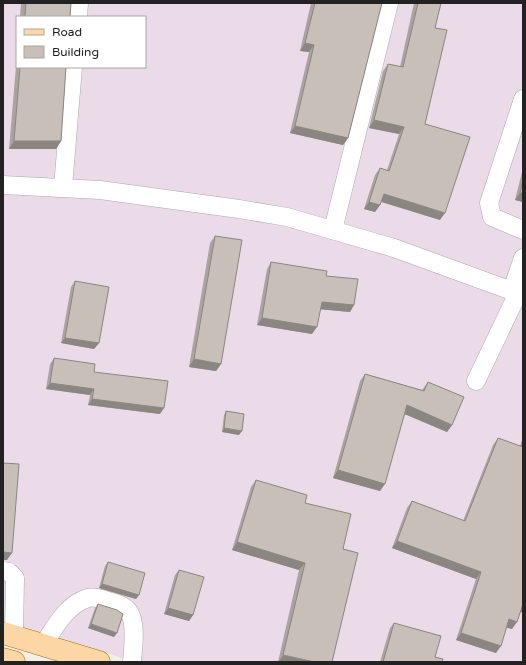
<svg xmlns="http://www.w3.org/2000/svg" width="526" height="665" viewBox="0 0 526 665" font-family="'Varela Round',sans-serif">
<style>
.industrial{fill:#ebdbe8;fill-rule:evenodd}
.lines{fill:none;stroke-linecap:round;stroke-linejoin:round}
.minor-casing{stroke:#a9a9a9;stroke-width:19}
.major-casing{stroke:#a06b00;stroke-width:23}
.minor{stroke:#fff;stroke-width:18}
.major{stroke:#fcd6a4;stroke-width:22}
.wall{fill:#aba49e}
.shaded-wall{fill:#8b8681}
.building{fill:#c7bfb8;stroke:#8b8681}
</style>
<rect width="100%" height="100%" fill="#f2efe9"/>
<path class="industrial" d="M3,3H523V662H132L99,650L3,620ZM17,17H145V67H17Z"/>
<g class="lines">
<defs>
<path id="minor" d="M78,17L79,3
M523,99L489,203L492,217L523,230
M3,185L100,190L239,209L287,217L394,248L523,295
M63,187L73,67
M333,230L389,3
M512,290L523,258
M476,381L518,293
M3,571L9,572L15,578L14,635
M44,644C54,628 67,604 88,598C96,596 104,600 112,602C120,604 128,607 131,616C136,629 133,648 132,662"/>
<path id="major" d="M3,633L99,662
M3,659L14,662"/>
</defs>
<use href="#minor" class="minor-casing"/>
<use href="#major" class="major-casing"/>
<use href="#minor" class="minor"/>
<use href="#major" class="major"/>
</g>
<path class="wall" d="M21,3H71L70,17H20Z
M311,3H382L348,138L343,145L290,133L309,52L300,51Z
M414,3H441L435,28L425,124L440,220L381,202L380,205L375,212L364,209L375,175L380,168L387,170L399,134L369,128L383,71L388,64L400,67Z
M17,54V67H66L61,141L56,149H9Z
M523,168V202L515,200Z
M215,236L221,364L216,371L189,367L210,243Z
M271,262L326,276L354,305L350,312L320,309L312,334L257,325L267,269Z
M75,281L99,343L94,349L61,343L71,287Z
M54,358L94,372L160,414L88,405L90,395L46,389L50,364Z
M365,374L422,390L428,382L452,425L447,432L405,414L380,491L333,478L360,381Z
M226,411L239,435L222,432L224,415Z
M523,437V612H521L512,629L507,627L496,653L456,640L476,579L392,548L407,508L412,501L463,521L493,445L498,438L520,446Z
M256,480L305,503L343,549L358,553L278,662L299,570L232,550L251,487Z
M108,562L136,599L99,588L105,566Z
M179,570L193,615L189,621L164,614L175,575Z
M98,604L114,637L88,628L95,608Z
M394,623L435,657L442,662H380L390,628Z"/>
<path class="shaded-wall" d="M305,43L314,45L309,52L300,51Z
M374,120L404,127L399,134L369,128Z
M295,126L348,138L343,145L290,133Z
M14,141H61L56,149H9Z
M520,193H523V202L515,200Z
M384,194L445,213L440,220L379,201Z
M369,202L380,205L375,212L364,209Z
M322,302L354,305L350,312L317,309Z
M262,318L317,327L312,334L257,325Z
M65,338L99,343L94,349L61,343Z
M194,359L221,364L216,371L189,367Z
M50,383L94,389L90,395L46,389Z
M92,399L164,408L160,414L88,405Z
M407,405L452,425L447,432L402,413Z
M224,428L242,431L239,435L222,432Z
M338,470L385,484L380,491L333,478Z
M397,541L481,572L476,579L392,548Z
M237,542L305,563L299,570L232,550Z
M3,552L12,553L7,560H3Z
M102,584L139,595L136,599L99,588Z
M523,604V612L518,611Z
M168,608L193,615L189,621L164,614Z
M509,619L517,622L512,629L504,627Z
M91,624L117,633L114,637L88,628Z
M461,633L501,646L496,653L456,640Z
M283,655L315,662H278Z"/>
<path class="building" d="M26,3H71L70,17H25Z
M315,3H382L348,138L295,126L314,45L305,43Z
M418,3H441L435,28L447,30L425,124L470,137L445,213L384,194L380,205L369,202L380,168L389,171L404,127L374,120L388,64L403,67Z
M20,67H66L61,141H14Z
M523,180V193H520Z
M215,236L242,240L221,364L194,359Z
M271,262L327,271L326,276L358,279L354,305L322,302L317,327L262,318Z
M75,281L109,287L99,343L65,338Z
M54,358L95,364L94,372L168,381L164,408L92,399L94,389L50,383Z
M365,374L424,391L428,382L464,397L452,425L407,405L385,484L338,470Z
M226,411L244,414L242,431L224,428Z
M498,438L523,447V604L517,622L509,619L501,646L461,633L481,572L397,541L412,501L465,521Z
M3,463L19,464L12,553L3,552Z
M256,480L307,495L305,503L351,514L343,549L358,553L332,662H315L283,655L305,563L237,542Z
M108,562L145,573L139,595L102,584Z
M179,570L204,577L193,615L168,608Z
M98,604L117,610L123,614L117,633L91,624Z
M394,623L441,636L435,657L443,659L442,662H383Z"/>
<rect width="526" height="665" fill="none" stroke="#222222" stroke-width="8"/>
<rect x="16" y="16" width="130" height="52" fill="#ffffff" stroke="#a7a7a7"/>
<rect x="24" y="29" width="20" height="6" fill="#fcd6a4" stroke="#a7a7a7"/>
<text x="52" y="36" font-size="12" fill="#222222">Road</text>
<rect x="24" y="46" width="20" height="12" fill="#c7bfb8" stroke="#a7a7a7"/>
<text x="52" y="56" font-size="12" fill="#222222">Building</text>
</svg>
